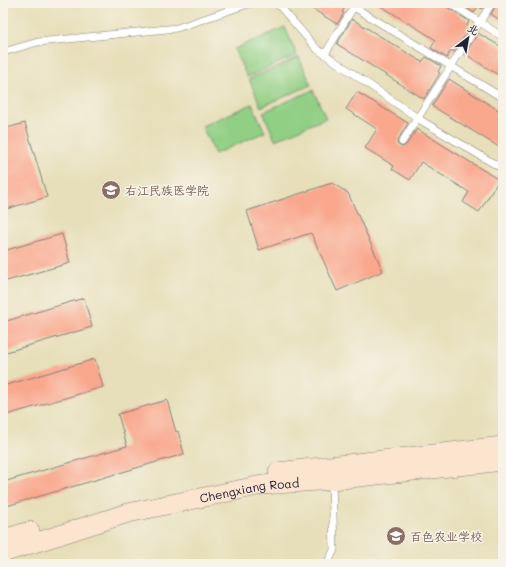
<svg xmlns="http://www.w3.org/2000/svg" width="506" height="567" viewBox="0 0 506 567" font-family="Mali,'LXGW WenKai TC',sans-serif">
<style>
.green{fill:#91cf85;stroke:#5a7860}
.building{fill:#f9a78d}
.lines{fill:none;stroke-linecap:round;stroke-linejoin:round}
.lane-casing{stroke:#84807a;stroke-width:8}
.secondary-casing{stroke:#84807a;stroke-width:20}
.lane{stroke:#fff;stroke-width:7}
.secondary{stroke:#fbe5cf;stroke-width:19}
.labels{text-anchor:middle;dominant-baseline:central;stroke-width:3;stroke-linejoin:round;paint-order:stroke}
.education-label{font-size:12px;fill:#785e54;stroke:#f7f3e8;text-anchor:start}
.street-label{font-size:12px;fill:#22223b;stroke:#f7f3e8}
</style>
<rect width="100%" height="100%" fill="#f7f3e8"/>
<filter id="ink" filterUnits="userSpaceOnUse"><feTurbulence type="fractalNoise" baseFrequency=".025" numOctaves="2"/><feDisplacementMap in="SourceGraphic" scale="8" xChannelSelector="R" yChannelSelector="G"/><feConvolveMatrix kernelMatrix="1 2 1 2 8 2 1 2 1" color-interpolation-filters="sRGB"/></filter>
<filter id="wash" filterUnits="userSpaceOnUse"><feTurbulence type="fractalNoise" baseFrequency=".012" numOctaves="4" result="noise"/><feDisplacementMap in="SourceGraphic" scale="16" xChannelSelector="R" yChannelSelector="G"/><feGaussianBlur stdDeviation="0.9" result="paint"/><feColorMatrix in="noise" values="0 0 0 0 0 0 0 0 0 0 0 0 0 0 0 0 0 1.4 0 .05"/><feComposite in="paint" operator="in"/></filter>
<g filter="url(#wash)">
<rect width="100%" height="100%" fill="#e7dfb9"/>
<path class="green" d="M285,27L297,55L247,77L234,49Z
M299,57L311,85L261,107L249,79Z
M313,90L326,118L275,140L263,112Z
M252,104L265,132L215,154L202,126Z"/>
<g id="blocks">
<path class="building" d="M303,3H348L342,12L344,13L337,24Z
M376,3H445L447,7L469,21L467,26L470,28L454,52L451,50L447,58L431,48L436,40Z
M459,3H486L482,9L478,6L474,13Z
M497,3H503V22L491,14Z
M352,19L422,62L426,57L441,66L438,72L440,73L424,99L337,44Z
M478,33L503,48V78L465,54Z
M449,79L503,113V141L499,147L432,106Z
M357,92L408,123L398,140L397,144L400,146L402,147L406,145L417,129L499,180L479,212L463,202L469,192L421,162L410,180L392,169L394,166L365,148L377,129L346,109Z
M25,123L47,197L3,210V129Z
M332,183L348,193L383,271L337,291L311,233L259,250L247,211Z
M62,234L70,263L3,282V251Z
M84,298L92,327L3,353V322Z
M95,359L103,387L3,416V386Z
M167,400L176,432L178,431L184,454L3,507V482L127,446L118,414Z"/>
</g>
</g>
<g filter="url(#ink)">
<use href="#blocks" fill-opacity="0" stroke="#84807a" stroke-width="1"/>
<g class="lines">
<defs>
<path id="lane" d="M277,3L317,49L422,121L503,169
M450,3L503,37
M354,7L503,98
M3,52L38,42L177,28L251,3
M325,54L356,3
M402,142L492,3
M327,564L334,550L332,481"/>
<g id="secondary">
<path d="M278,472L503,446"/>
<path d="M3,539L30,531"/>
<path id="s1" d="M3,553L128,513L262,485L332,480L503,461"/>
</g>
</defs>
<use href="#lane" class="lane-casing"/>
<use href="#secondary" class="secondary-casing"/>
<use href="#lane" class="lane"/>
<use href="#secondary" class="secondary"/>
</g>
</g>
<defs>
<symbol id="university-disc" viewBox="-11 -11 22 22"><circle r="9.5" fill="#8d6e63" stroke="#f7f3e8"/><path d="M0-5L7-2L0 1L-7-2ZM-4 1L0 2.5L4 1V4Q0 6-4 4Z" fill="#fff"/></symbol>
<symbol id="school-disc" viewBox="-11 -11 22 22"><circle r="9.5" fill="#8d6e63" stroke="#f7f3e8"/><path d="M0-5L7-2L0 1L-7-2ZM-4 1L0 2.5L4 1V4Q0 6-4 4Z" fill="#fff"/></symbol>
</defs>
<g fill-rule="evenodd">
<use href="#university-disc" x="100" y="179" width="22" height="22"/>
<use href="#school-disc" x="385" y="525" width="22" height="22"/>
</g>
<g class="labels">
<g class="education-label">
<text x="125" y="190">右江民族医学院</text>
<text x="410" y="536">百色农业学校</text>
</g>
<g class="street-label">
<text stroke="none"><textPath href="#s1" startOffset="255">Chengxiang Road</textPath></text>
</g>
</g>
<rect width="506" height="567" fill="none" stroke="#f7f3e8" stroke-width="16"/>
<g transform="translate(468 38) rotate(31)" stroke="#f7f3e8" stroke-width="3" paint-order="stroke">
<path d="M0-3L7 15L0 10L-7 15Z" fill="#22223b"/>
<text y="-6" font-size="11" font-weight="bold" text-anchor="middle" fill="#22223b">北</text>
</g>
</svg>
